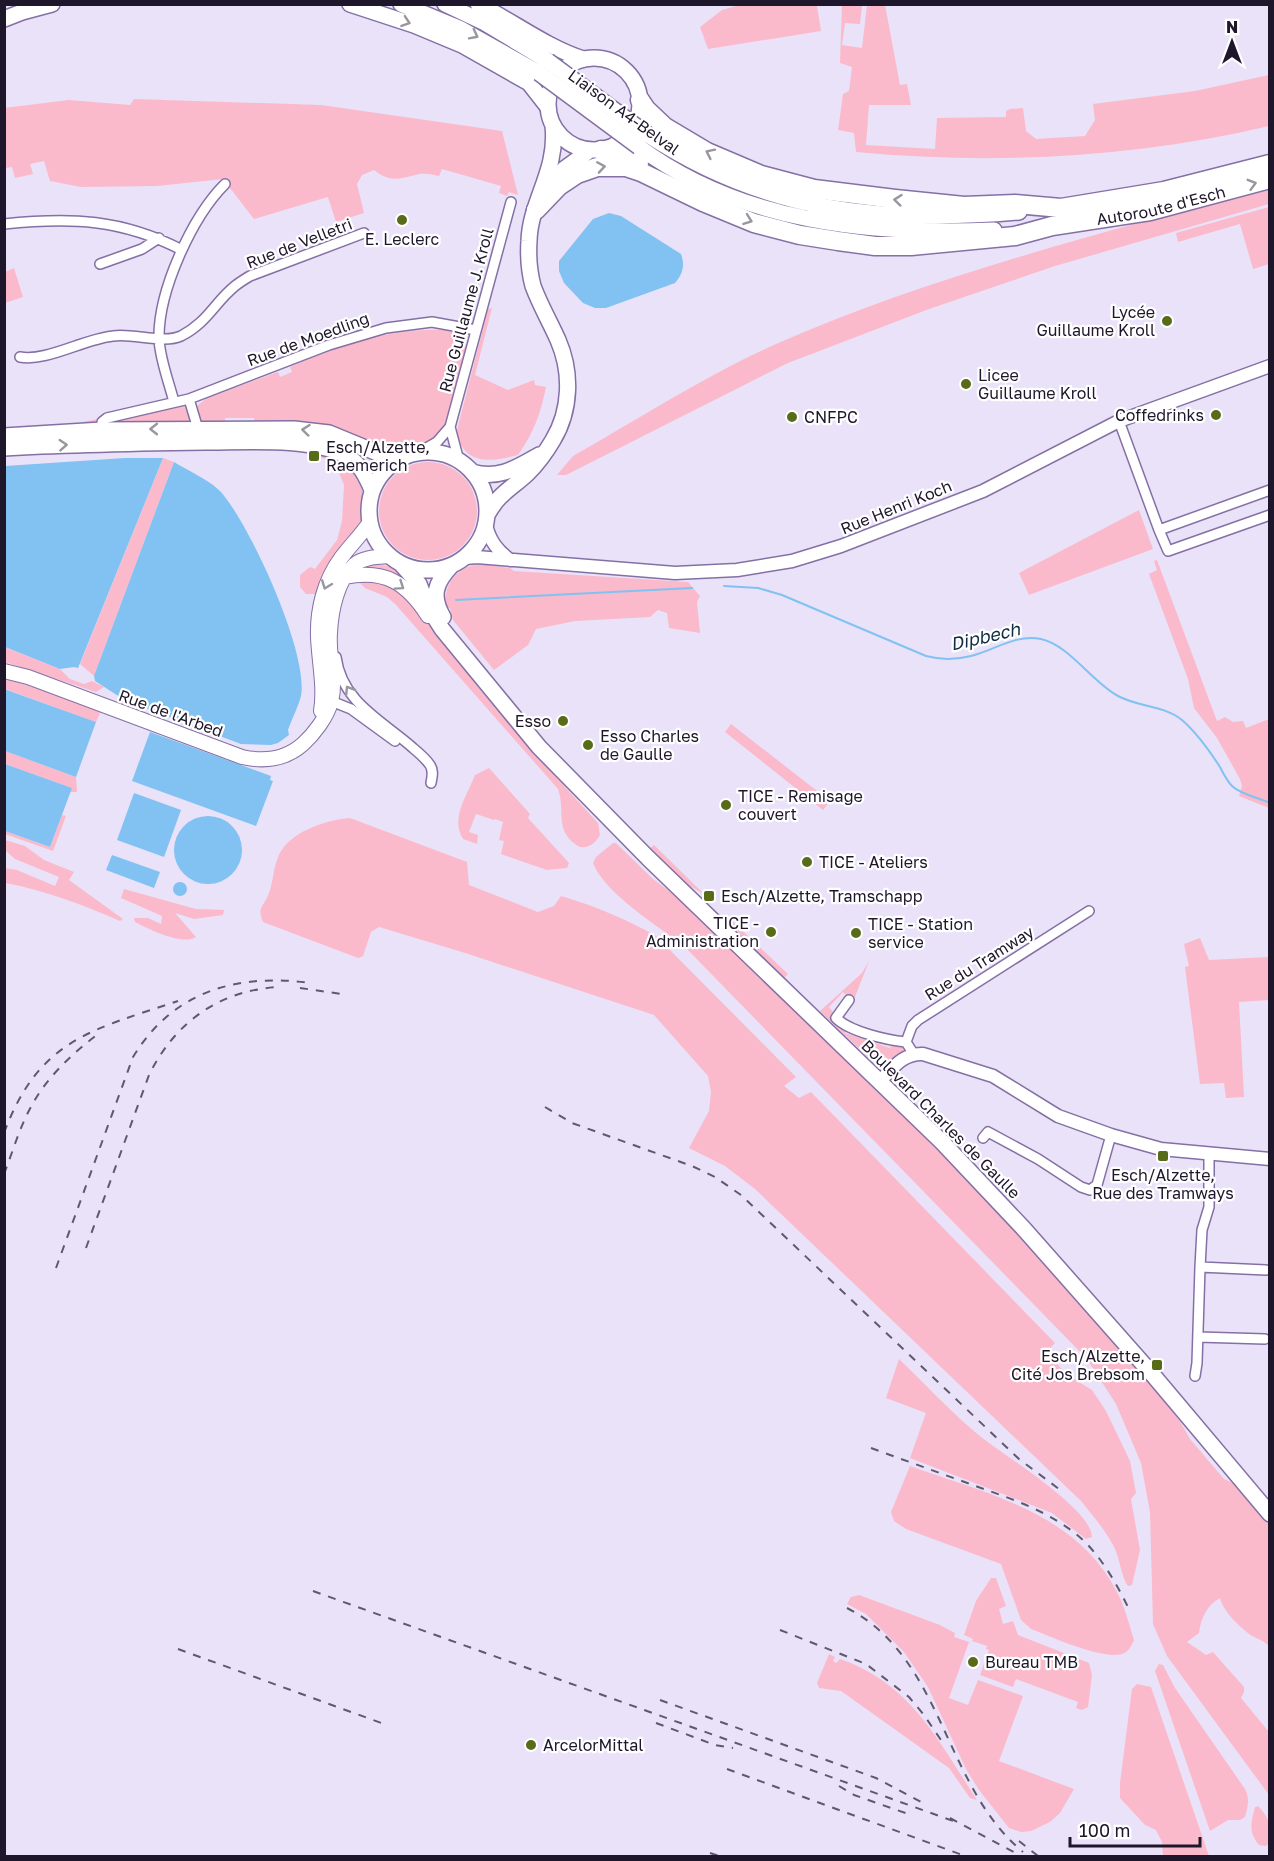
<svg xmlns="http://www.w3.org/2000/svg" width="1274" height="1861" viewBox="0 0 1274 1861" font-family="'Golos Text',sans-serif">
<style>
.green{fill:#fabacb}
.water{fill:#81c2f2}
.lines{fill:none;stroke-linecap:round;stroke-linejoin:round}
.stream{stroke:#81c2f2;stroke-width:2}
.minor-casing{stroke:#8470a4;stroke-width:12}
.tertiary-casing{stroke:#8470a4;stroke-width:15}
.secondary-casing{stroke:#8470a4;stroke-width:16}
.primary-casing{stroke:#8470a4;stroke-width:18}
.trunk-casing{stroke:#8470a4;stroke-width:18}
.motorway-casing{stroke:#8470a4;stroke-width:21}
.minor{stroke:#fff;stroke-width:9}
.tertiary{stroke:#fff;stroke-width:12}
.secondary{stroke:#fff;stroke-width:14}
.primary{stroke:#fff;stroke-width:15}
.trunk{stroke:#fff;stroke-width:15}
.motorway{stroke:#fff;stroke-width:18}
.rail{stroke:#60586d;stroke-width:2;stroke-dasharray:8 8;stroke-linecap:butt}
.trunk-bridge-casing{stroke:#8470a4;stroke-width:18;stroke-linecap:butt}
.trunk-bridge{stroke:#fff;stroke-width:15}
.oneway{stroke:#9a969f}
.poi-dot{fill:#586b18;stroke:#fff;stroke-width:2}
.labels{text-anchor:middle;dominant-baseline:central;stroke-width:4.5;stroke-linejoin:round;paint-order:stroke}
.street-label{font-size:16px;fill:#1e162a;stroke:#fff}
.poi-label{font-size:16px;fill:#1e162a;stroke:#fff;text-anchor:start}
.water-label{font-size:18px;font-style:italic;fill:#112d41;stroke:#fff}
</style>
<rect width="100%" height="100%" fill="#eae2f9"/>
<path class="green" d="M743,4H833V5L817,6L821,31L708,49L700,27L722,10Z
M842,5H862L860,24L845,23L842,45L862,48L867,5H885L900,85L907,84L911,105H869L866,145L935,149L937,118L1006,117V111L1010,109L1023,108L1026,131L1036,139L1085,136L1095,120L1093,104L1195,91L1269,75V126C1134,158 995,165 856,152L854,133L838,130L843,94L849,91L852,67L840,63Z
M134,99L321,105L502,131L518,195L509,192L507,196L499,193L501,186L442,169L439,176C433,175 426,173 420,174C400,178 392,184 374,170L362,175L357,184L364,213L336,222L328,197L254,219L223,179L157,186L81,187L50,181L44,161L30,164L33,174L15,178L12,167L5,168L4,108L69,100L130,105Z
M1269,186V204L1055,266L929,309L788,363L566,475H557L573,456C640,418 706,375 776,344C933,275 1105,233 1269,186Z
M1269,207V264L1253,269L1240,224L1178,242L1176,233Z
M14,268L23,297L5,303V272Z
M492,308L475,375L508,390L534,380L535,385L546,387C541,413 533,434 518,455C490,462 467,466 456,434L488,309Z
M445,327L462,333L466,346L445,424L438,435L425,443L399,450L255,424L254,418H225V425H207L195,419L189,425L82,426V422L98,419L103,422L182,405L189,410L195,411L198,405L207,398L278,372L280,377L292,372L290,367C340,345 389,328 444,330Z
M313,452L338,458L352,468L362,489V523L322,589L315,594H306L300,587V575L310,567L315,569L337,540L342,521L344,485L340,475L330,460L312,456Z
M163,458L174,462L94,676L80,664Z
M379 511a49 49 0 1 1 98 0a49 49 0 1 1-98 0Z
M1139,510L1153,549L1029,595L1019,573Z
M1157,560L1217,721L1225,717L1233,722L1243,721L1246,728L1269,719V808L1239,796L1242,786L1240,779L1217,738L1194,708L1188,679L1149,574L1157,570L1154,561Z
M377,564L389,566L403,573L451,649L477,686L533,752L598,823L600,835C596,843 589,848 580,847C553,832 566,812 558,789L396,605L387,597L365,588L360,583L359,574L361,569Z
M480,564L510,568L514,571L688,582L700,596L697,602L700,633L669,628L667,613L658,610L650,617L575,621L536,629L528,645L494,670L453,620L450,608H446C442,586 457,566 480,564Z
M4,647L60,669L70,679L84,684L92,681L104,687L96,692L5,662Z
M4,677L101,711L96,722L5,689Z
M731,724L830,801L823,810L725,732Z
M5,751L76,777L77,792H70L72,788L5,764Z
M489,768L530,814L528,818L569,863L567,868L547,870L501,854L504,841L499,840L503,822L495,819L494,820L476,814L469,832L478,835L477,844L463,839C450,818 467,796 475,775Z
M62,815L66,816L53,851L5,834V831L50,847Z
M350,818L467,862L469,885L538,912L554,906L561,896C595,906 626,919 656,936L796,1077L784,1086L799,1098L811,1092L1055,1343L1046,1353L1069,1376L1092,1390L1106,1411L1130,1461L1136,1493L1131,1499L1140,1550L1132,1585L1128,1586C1122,1579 1120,1560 1115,1549C1107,1532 1093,1516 1081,1501L755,1189L725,1166L689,1148L709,1111L711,1092L708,1076L654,1015L462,952L379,927L371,932L363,956L358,958L263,922C256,906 265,906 269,893C273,882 273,871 277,860C285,833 325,820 350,818Z
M5,840L25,846L44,860L74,872L69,880L123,919L120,921C83,905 45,890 5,883V868L17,870L55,886L59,877L15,859L5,850Z
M613,843H616L653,879L688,905L933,1145L1018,1234L1147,1379L1181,1423L1190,1439L1224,1479L1233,1483L1269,1524V1646C1261,1638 1255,1639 1248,1633C1238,1625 1223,1611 1220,1598C1207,1605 1201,1618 1199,1633L1187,1642L1206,1655L1213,1652L1244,1687V1692L1241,1698L1269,1732V1795L1167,1656L1153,1624L1150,1512L1141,1463L1116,1404L1087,1359L684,946C657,925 605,894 593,863L596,857Z
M654,845L704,894L688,885L650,848Z
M124,889L196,909L224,910L223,915L194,919L175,913L196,937C183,946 148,929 135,922L134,918H148L161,924L162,916L121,898Z
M725,914L788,974L784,978L742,937Z
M1200,938L1209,960L1269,957V1000L1239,1002L1244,1097L1226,1098L1224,1083L1200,1084L1185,967L1189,966L1184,944Z
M869,961L853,1002L843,992L829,1007L833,1012L832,1014L847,1027L845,1033L890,1048L892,1043L902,1045L904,1052C893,1062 884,1066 870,1059L820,1011L862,973Z
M899,1359C924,1383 948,1409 975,1432C999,1453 1091,1507 1092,1537L1086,1539L1052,1513L910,1458L926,1413L886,1398Z
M910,1466C987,1494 1076,1512 1117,1592C1125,1607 1129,1624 1134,1640C1132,1644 1130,1649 1126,1652C1110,1664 1050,1636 1031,1629L1021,1620L1001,1564L906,1529L894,1521L891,1512Z
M991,1578H996L1006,1606L999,1609L1003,1624L1013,1621L1018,1635L1089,1663L1092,1675L1088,1707L1082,1710L1076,1708L1078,1702L1016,1679L1013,1687L980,1675L989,1650L986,1649L987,1646L972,1641L973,1639L964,1635L976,1601Z
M859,1595L940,1625L955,1633L954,1637L969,1642L949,1698L968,1705L978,1680L1023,1696L999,1761L1074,1789L1060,1813L1050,1822L1031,1831L1021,1832L1009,1828L979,1790L966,1769L928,1687L904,1652L866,1614L847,1604L851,1597Z
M829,1654L835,1657L833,1661L836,1663L840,1659C911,1683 939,1742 977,1800L970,1798L949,1768L841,1691L819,1688L817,1683Z
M1159,1664L1163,1665L1175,1688L1245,1789C1250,1799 1248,1806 1245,1817L1240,1820H1228L1210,1831L1155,1671Z
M1137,1684L1151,1687L1209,1856H1163L1162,1842L1156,1830L1145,1825L1120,1798V1783L1132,1689Z
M1258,1806C1271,1819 1270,1826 1269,1843L1266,1846L1259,1845C1248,1831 1251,1823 1255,1807Z"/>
<path class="water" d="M609,213L621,216L681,254C685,265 683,274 675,283L606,308H595L583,303L564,283L559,271V261L593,219Z
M125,458H163L78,668L74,667L60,669L5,647V466Z
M174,462C187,470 211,481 221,492C250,525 309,653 301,696C298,707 292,719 288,730L289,735L278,743L271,745L241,744L126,701L95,681L94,676Z
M4,689L96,722L76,777L5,751Z
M150,732L271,776L270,780L273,781L256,826L132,781Z
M5,764L72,788L50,847L5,831Z
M134,793L181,810L164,857L117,840Z
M174 850a34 34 0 1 1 68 0a34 34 0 1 1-68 0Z
M112,855L160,872L154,888L106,870Z
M173 889a7 7 0 1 1 14 0a7 7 0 1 1-14 0Z"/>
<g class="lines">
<path class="stream" d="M724,586L758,588L782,595L926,656C941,660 955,660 971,656C995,650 1015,634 1041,639C1069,645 1092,682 1118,696C1138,707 1163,705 1182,720C1197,733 1209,750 1220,767C1223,773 1227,781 1232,786C1240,794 1259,798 1270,803
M456,600L692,588"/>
<defs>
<path id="minor" d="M4,224C71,217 122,219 182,250
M100,264L142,249L159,238
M20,357C46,362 84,339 113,336C133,333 164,344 181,336C207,323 215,302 235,286C240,282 245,279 250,276L364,233
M189,399L329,345L386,328L432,322L476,330
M174,402C169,382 160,360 159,339C158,291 192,217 225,184
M1119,421L1159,530L1270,490
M450,427L459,461
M102,430V422L107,418L189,399L198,429
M418,453L437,442L450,427L511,202
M1159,530L1168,551L1270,515
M336,657C342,703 383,721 413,748C419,753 426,759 430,765C434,771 432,777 431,783
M329,698L331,701L351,709L395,741
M849,1000L836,1018C850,1032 887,1040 906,1042
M913,1053L906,1042L912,1026L918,1020L1089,911
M983,1138L988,1132L1038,1159L1081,1187L1090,1190L1097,1185L1111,1135
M1200,1267L1266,1270
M1198,1337L1265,1339
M1195,1376L1197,1363L1200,1267L1202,1230L1209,1207V1154"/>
<path id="tertiary" d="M486,525C490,541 497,550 510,560
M465,558L477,557L675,573L737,570L792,561L841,546L983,491L1119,421L1270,366
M880,1081C893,1068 903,1053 923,1054L993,1076L1058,1116L1111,1135L1161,1149L1270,1159"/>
<path id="secondary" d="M345,577C385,569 407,583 428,616
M4,671L28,677L242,757C264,762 286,759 303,744C314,734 327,717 331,702C337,679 328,656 330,633C331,611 337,581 354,565C363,557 378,557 390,556
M321,711C325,687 319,662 318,637C317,610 324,581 341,558C350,546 361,535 370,522"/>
<path id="primary" d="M548 104a46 46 0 1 1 92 0a46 46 0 1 1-92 0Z
M549,190L564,169L589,151
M4,436L102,430L294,429L329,433L380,454L402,458
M4,448C71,444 138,443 205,442C245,442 310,437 345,455C360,463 366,476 372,490
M369 511a59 59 0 1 1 118 0a59 59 0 1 1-118 0Z
M472,472C498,480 516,468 539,455
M487,515C499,493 511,489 528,473C537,464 546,452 553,440C571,410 572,372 558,340C550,322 540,305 533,286C529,271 528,256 529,241C530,201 558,171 553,126
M402,565L419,584L428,607L442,629L539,747L648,858L942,1142L1024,1229L1153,1375L1270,1514
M443,617C431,596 435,583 451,566"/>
<path id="trunk" d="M350,4L414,25L462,45L529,83L547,106
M401,4L461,29L539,73
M445,4L485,23L548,61
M478,4C514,22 546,47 583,59
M4,19L22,12L52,4
M648,135C765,212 882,224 1019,212
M639,147C742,223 871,235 994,230"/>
<g id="motorway">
<path d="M640,100L646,109L665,127L707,152L761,175L814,189L895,199L964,206L1015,204L1061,208L1164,191L1270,164"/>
<path d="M601,150C615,153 628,155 639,164"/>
<path id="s1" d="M536,210L559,186L577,174L597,167H626L641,172L703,202L754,223L800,235L838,241L875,246H911L1015,236L1052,226L1150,211L1270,179"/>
</g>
</defs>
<use href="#minor" class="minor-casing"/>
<use href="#tertiary" class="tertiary-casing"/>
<use href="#secondary" class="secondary-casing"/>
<use href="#primary" class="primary-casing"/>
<use href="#trunk" class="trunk-casing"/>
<use href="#motorway" class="motorway-casing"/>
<use href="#minor" class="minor"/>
<use href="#tertiary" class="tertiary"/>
<use href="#secondary" class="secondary"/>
<use href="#primary" class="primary"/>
<use href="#trunk" class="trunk"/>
<use href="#motorway" class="motorway"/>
<path class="rail" d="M300,988L342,994
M545,1107L572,1123L692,1166L715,1177L741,1195L1019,1459L1059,1489
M4,1133C39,1039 92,1030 178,1001
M4,1174C13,1151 20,1126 32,1105C47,1077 73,1053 98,1034
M86,1248L149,1075C175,1022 220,990 279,987
M56,1268L133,1057C173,991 237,973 311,983
M871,1448C904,1460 937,1472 970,1484C1011,1499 1055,1512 1087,1544C1105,1563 1117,1585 1129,1609
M313,1591L956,1822
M847,1608C944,1658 943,1786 1023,1852
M780,1630L866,1664L909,1697L924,1715L943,1743
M178,1649L384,1724
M660,1700L876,1778L921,1802
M656,1723L715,1745L733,1748
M727,1769L965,1856
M839,1786L854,1795L911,1815
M950,1818L1021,1856
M1019,1841L1038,1856
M710,1853L719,1856"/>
<defs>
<path id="trunk-bridge" d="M548,61L648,135
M539,73L639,147"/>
</defs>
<use href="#trunk-bridge" class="trunk-bridge-casing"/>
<use href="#trunk-bridge" class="trunk-bridge"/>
</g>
<defs><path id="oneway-chevron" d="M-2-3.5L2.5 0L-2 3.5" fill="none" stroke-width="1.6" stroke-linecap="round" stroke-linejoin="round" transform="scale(1.5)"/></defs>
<g class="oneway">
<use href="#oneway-chevron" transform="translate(406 22) rotate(19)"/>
<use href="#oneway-chevron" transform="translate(474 35) rotate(27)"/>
<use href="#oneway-chevron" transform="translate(710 153) rotate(-154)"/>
<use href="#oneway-chevron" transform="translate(601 167) rotate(-9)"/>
<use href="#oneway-chevron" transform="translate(1252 184) rotate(-16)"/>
<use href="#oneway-chevron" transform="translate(898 200) rotate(-174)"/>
<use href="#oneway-chevron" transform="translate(748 220) rotate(20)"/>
<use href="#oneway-chevron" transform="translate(154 429) rotate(180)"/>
<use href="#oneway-chevron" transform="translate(306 430) rotate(-174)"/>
<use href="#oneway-chevron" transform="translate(63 445) rotate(-4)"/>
<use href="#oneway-chevron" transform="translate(326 585) rotate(111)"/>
<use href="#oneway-chevron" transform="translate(400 586) rotate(34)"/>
<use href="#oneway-chevron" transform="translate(349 690) rotate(-122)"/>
</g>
<g class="poi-dot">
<circle cx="402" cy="220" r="6"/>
<circle cx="1167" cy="321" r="6"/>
<circle cx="966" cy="384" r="6"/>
<circle cx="1216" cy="415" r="6"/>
<circle cx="792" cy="417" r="6"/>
<rect x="308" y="450" width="12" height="12" rx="3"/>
<circle cx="563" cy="721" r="6"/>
<circle cx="588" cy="745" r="6"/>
<circle cx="726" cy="805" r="6"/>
<circle cx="807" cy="862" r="6"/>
<rect x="703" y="890" width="12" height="12" rx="3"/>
<circle cx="771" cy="932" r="6"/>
<circle cx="856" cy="933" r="6"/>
<rect x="1157" y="1150" width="12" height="12" rx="3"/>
<rect x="1151" y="1359" width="12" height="12" rx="3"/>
<circle cx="973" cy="1662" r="6"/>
<circle cx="531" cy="1745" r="6"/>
</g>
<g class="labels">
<g class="street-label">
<text transform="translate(624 112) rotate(36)">Liaison A4-Belval</text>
<text stroke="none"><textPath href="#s1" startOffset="658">Autoroute d'Esch</textPath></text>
<text transform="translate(299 243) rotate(-21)">Rue de Velletri</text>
<text transform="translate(466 310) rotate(-75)">Rue Guillaume J. Kroll</text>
<text transform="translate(308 339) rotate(-20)">Rue de Moedling</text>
<text transform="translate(896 507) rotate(-22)">Rue Henri Koch</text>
<text transform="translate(171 713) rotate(20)">Rue de l'Arbed</text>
<text transform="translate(979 963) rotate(-32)">Rue du Tramway</text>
<text transform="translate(941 1119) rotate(45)">Boulevard Charles de Gaulle</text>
</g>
<g class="poi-label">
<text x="402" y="239" text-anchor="middle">E. Leclerc</text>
<text x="1155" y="312" text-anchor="end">Lycée<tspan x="1155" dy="18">Guillaume Kroll</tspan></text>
<text x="978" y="375">Licee<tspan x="978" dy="18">Guillaume Kroll</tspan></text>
<text x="1204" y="415" text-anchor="end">Coffedrinks</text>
<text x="804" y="417">CNFPC</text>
<text x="326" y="447">Esch/Alzette,<tspan x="326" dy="18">Raemerich</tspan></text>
<text x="551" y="721" text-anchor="end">Esso</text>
<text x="600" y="736">Esso Charles<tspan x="600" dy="18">de Gaulle</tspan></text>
<text x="738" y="796">TICE - Remisage<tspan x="738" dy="18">couvert</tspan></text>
<text x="819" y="862">TICE - Ateliers</text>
<text x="721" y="896">Esch/Alzette, Tramschapp</text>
<text x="759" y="923" text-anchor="end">TICE -<tspan x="759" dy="18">Administration</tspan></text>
<text x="868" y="924">TICE - Station<tspan x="868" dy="18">service</tspan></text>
<text x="1163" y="1175" text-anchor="middle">Esch/Alzette,<tspan x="1163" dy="18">Rue des Tramways</tspan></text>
<text x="1145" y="1356" text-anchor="end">Esch/Alzette,<tspan x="1145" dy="18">Cité Jos Brebsom</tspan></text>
<text x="985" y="1662">Bureau TMB</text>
<text x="543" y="1745">ArcelorMittal</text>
</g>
<g class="water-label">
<text transform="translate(985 636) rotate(-13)">Dipbech</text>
</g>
</g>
<rect width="1274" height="1861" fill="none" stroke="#1e162a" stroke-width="12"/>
<g transform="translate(1232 42)" stroke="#ffffff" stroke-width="4.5" paint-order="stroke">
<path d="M0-4.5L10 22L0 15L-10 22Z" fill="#1e162a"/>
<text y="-9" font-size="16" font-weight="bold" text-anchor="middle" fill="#1e162a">N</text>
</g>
<path d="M1070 1837v9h130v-9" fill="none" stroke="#1e162a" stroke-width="3"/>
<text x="1079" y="1837" font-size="18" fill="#1e162a" stroke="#ffffff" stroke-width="4.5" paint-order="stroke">100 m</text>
</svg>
